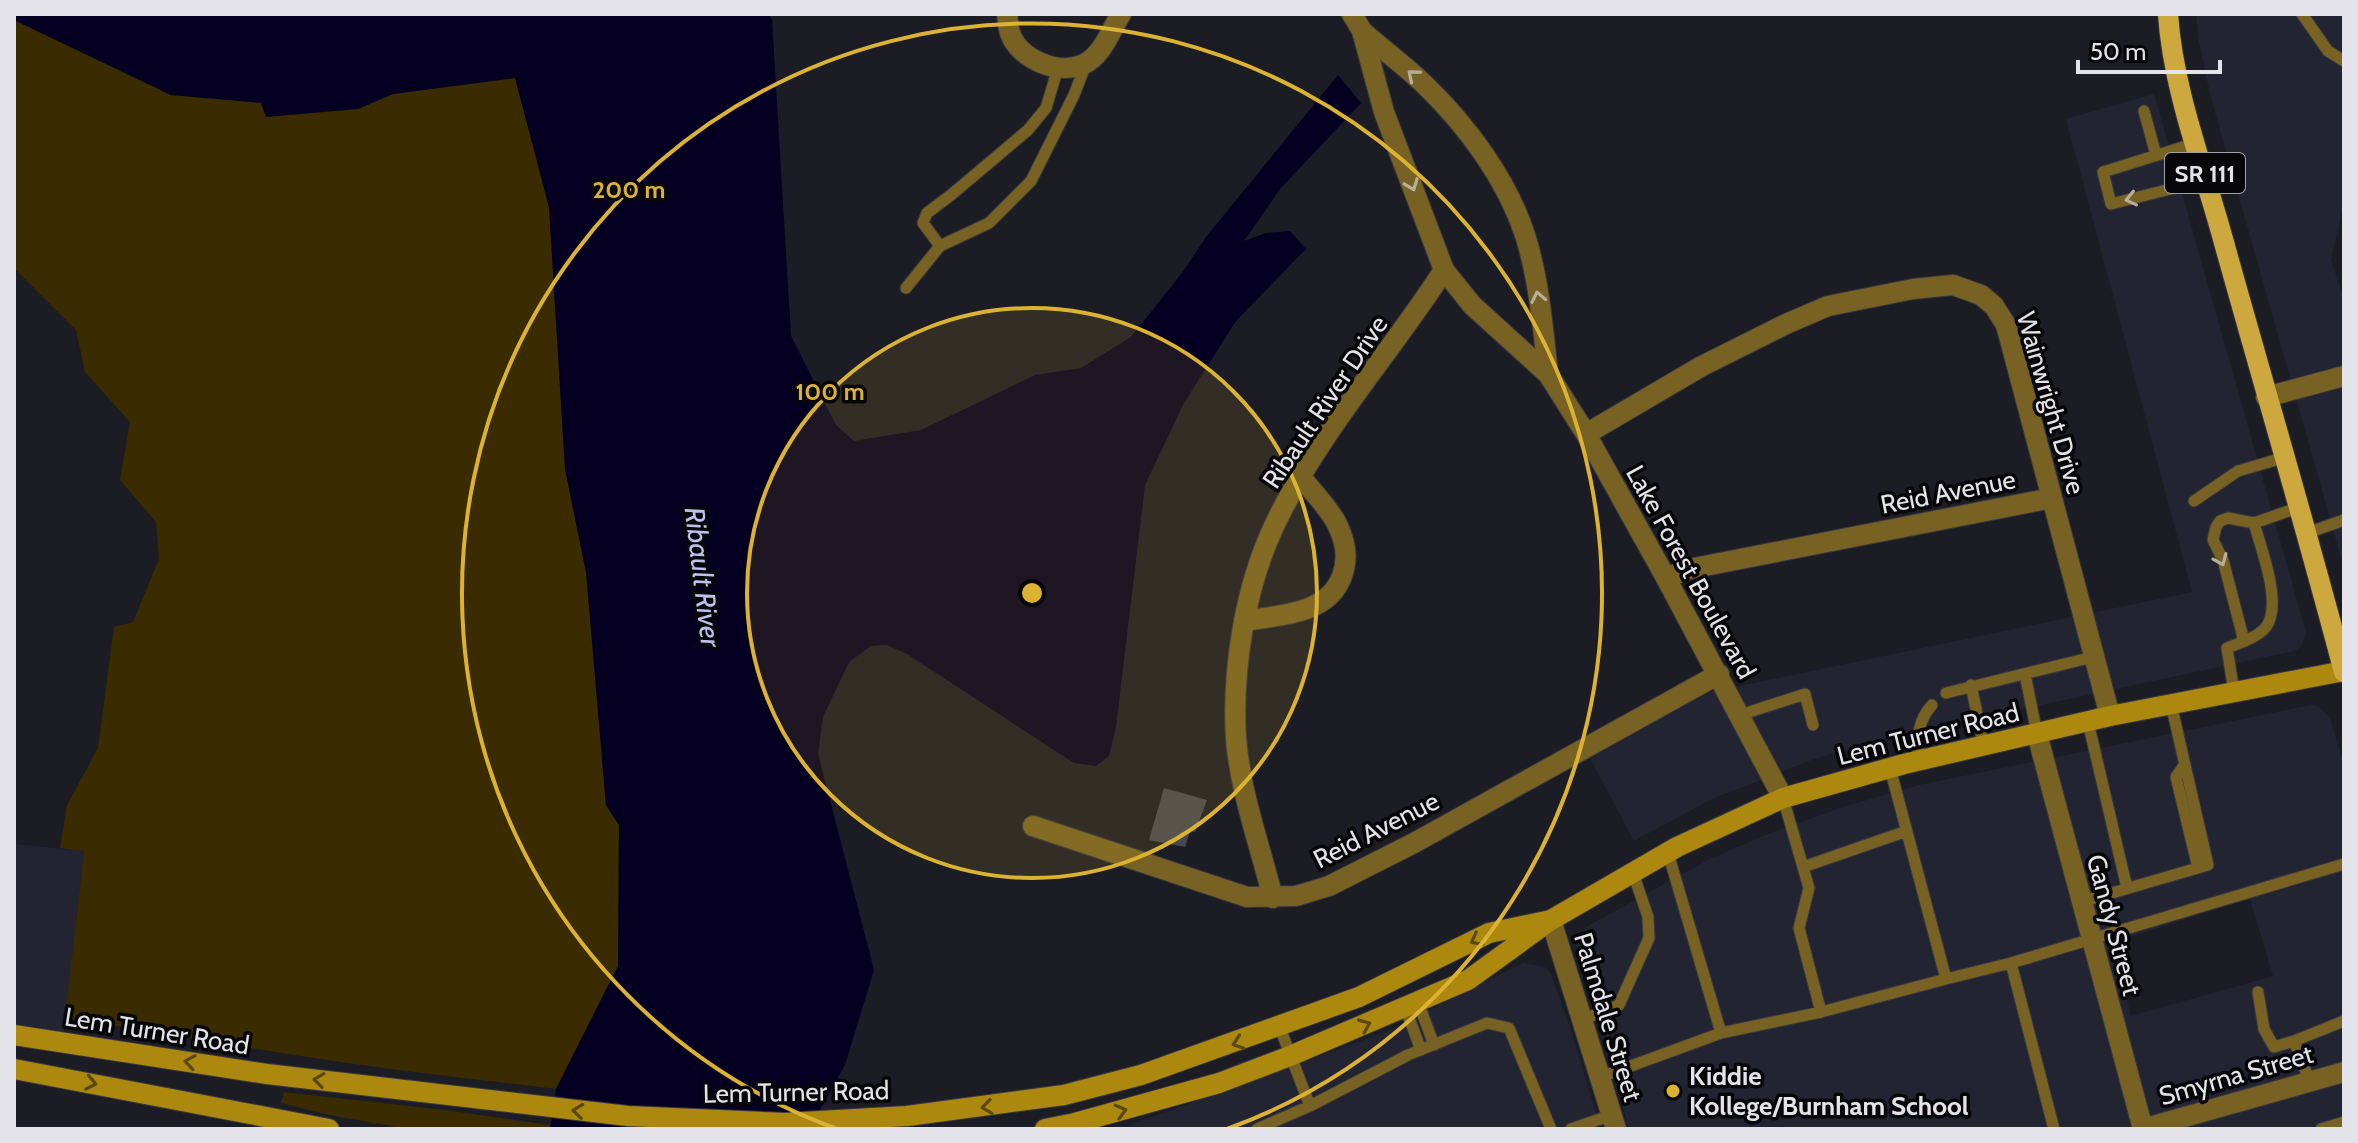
<svg xmlns="http://www.w3.org/2000/svg" width="2358" height="1143" viewBox="0 0 2358 1143" font-family="Cabin,sans-serif">
<style>
.built{fill:#232432;fill-rule:evenodd}
.green{fill:#3a2b00}
.water{fill:#050022}
.building{fill:#474851}
.lines{fill:none;stroke-linecap:round;stroke-linejoin:round}
.service-casing{stroke:#373840;stroke-width:13}
.minor-casing{stroke:#373840;stroke-width:22}
.tertiary-casing{stroke:#373840;stroke-width:22}
.secondary-casing{stroke:#373840;stroke-width:22}
.primary-casing{stroke:#373840;stroke-width:22}
.service{stroke:#776123;stroke-width:11}
.minor{stroke:#776123;stroke-width:20}
.tertiary{stroke:#776123;stroke-width:20}
.secondary{stroke:#ac880f;stroke-width:20}
.primary{stroke:#cda83f;stroke-width:20}
.oneway{stroke:#b8af9a}
.oneway2{stroke:#5a480c}
.ring{fill:none;stroke:#dcb233;stroke-width:4}
.poi-dot{fill:#dcb233;stroke:#07070a;stroke-width:3}
.labels{text-anchor:middle;dominant-baseline:central;stroke-width:7;stroke-linejoin:round;paint-order:stroke}
.shield{fill:#07070a;stroke:#a1a1a6;stroke-width:2}
.shield-label{font-size:24px;font-weight:bold;fill:#e3e3e9}
.street-label{font-size:26px;fill:#e3e3e9;stroke:#07070a}
.poi-label{font-size:26px;font-weight:bold;fill:#e3e3e9;stroke:#07070a;text-anchor:start}
.water-label{font-size:28px;font-style:italic;fill:#bdc1ee;stroke:#07070a}
.centre{fill:#dcb233;stroke:#07070a;stroke-width:4}
.ring-label{font-size:24px;text-anchor:middle;font-weight:bold;fill:#dcb233;stroke:#07070a;stroke-width:7;stroke-linejoin:round;paint-order:stroke}
</style>
<rect width="100%" height="100%" fill="#1b1c24"/>
<path class="built" d="M2196,14H2344V202L2331,260L2344,299V568L2211,98L2199,42Z
M2154,94L2306,632L2301,647L2294,651L1892,737L1817,758L1714,798L1634,841L1590,758L1706,693L2192,592L2066,119Z
M2311,705L2318,706L2330,718L2344,766V1129H1629L1576,945L1586,927L1708,860L1765,835L1843,807L1919,785ZM2250,899L2273,976L2131,1016L2113,942Z
M14,844L84,851L64,1034L14,1026Z
M1523,963L1545,967L1550,973L1567,1017L1601,1129H1119L1388,1031Z"/>
<path class="green" d="M14,20L171,95L358,109L393,94L515,77L549,207L565,469L586,572L606,805L619,825L618,966L556,1089C473,1079 390,1070 307,1057C226,1045 146,1028 65,1019L84,851L60,848L67,805L98,748L114,627L133,622L159,559L156,522L120,480L130,422L85,372L76,330L14,268Z
M284,1092L445,1110L550,1125V1129H407L329,1115L281,1103Z"/>
<path class="water" d="M14,14H769L772,20L791,336L836,425L854,441L921,430L1035,375L1081,368L1131,337L1182,273L1206,237L1338,75L1361,103L1281,188L1244,241L1266,233L1290,231L1306,249L1236,321L1184,403L1145,485L1116,727L1109,756L1096,766L1074,763L907,654L887,645L871,646L849,662L823,717L818,754L874,970L845,1065L809,1129H550L556,1089L618,966L619,825L606,805L586,572L565,469L549,207L515,78L393,94L358,109L266,117L261,103L171,95L14,20Z"/>
<path class="building" d="M1164,788L1207,800L1195,832L1190,831L1185,847L1149,840Z"/>
<g class="lines">
<defs>
<path id="service" d="M2302,14L2328,51L2344,61
M2144,111L2156,155
M2196,143L2103,172L2111,204L2206,180
M940,246L923,223L927,213L951,195L1028,130L1046,108L1058,68
M906,288L940,246L989,223L1031,181L1074,95L1086,64
M2194,501L2238,471L2286,457
M2307,533L2344,520
M2244,641L2223,560L2213,540L2216,527L2220,521L2228,518L2254,523L2300,507
M2025,674L2037,734
M1971,685L1984,747
M2234,692L2227,648C2239,643 2257,638 2266,627C2283,604 2261,549 2254,523
M1946,693L2093,657
M1740,715L1805,694L1813,725
M2088,722L2127,888
M1918,761C1918,739 1916,723 1932,705
M2185,764L2176,777L2198,868
M1890,768L1946,979L2011,963L2344,864
M1783,798L1809,888L1799,928L1821,1012
M1668,853L1721,1033L1821,1012L1946,979
M1803,867L1907,831
M2081,902L2208,865L2171,704
M2011,963L2054,1129
M2258,992L2264,1029L2274,1047L2294,1041
M1418,1002L1434,1045
M1405,1007L1421,1050
M1584,1019L1619,1005L1649,938L1648,917L1633,873
M1601,1077L1721,1033
M2310,1082L2294,1041L2344,1021
M1310,1106L1408,1055L1487,1023L1509,1028L1551,1129
M1257,1129L1310,1106L1280,1028
M1571,1129L1612,1115
M2321,1129L2344,1122"/>
<path id="minor" d="M1007,14C1008,20 1008,27 1010,33C1019,59 1058,76 1084,64C1102,56 1111,30 1121,14
M1352,14L1362,31L1384,112L1444,270L1472,305L1548,374L1586,434L1666,578L1783,798
M1362,31C1383,50 1407,67 1427,87C1468,127 1507,180 1525,235C1539,279 1543,328 1548,374
M2266,397L2344,376
M1586,434L1702,366L1786,324L1828,306L1913,289L1953,285L1981,295L1994,306L2006,325L2110,716
M1666,578L1689,569L2052,498
M1244,621C1279,615 1328,615 1342,576C1349,557 1345,540 1336,522C1327,506 1312,491 1301,477
M2037,734L2143,1129
M1033,826L1247,897L1296,896L1329,886L1414,843L1719,674
M1273,898C1260,846 1240,791 1236,738C1232,668 1245,587 1275,524C1319,432 1389,355 1444,270
M2142,1129L2344,1072"/>
<path id="tertiary" d="M1551,920L1616,1129"/>
<path id="secondary" d="M14,1035L267,1074L628,1116L785,1123L907,1116L1064,1095L1141,1075L1359,997L1489,933L1551,920
M14,1069L329,1129
M1045,1129L1075,1123L1219,1083L1290,1056L1468,980L1551,920L1677,847L1783,798L1904,764L2110,716L2344,671"/>
<path id="primary" d="M2168,14C2173,90 2203,166 2223,239C2263,383 2306,527 2344,672"/>
</defs>
<use href="#service" class="service-casing"/>
<use href="#minor" class="minor-casing"/>
<use href="#tertiary" class="tertiary-casing"/>
<use href="#secondary" class="secondary-casing"/>
<use href="#primary" class="primary-casing"/>
<use href="#service" class="service"/>
<use href="#minor" class="minor"/>
<use href="#tertiary" class="tertiary"/>
<use href="#secondary" class="secondary"/>
<use href="#primary" class="primary"/>
</g>
<defs><path id="oneway-chevron" d="M-2-3.5L2.5 0L-2 3.5" fill="none" stroke-width="1.6" stroke-linecap="round" stroke-linejoin="round" transform="scale(2)"/></defs>
<g class="oneway">
<use href="#oneway-chevron" transform="translate(1413 75) rotate(-140)"/>
<use href="#oneway-chevron" transform="translate(1412 185) rotate(69)"/>
<use href="#oneway-chevron" transform="translate(2131 199) rotate(167)"/>
<use href="#oneway-chevron" transform="translate(1538 297) rotate(-102)"/>
<use href="#oneway-chevron" transform="translate(2221 560) rotate(67)"/>
</g>
<g class="oneway2">
<use href="#oneway-chevron" transform="translate(1476 940) rotate(152)"/>
<use href="#oneway-chevron" transform="translate(1365 1025) rotate(-23)"/>
<use href="#oneway-chevron" transform="translate(1238 1043) rotate(160)"/>
<use href="#oneway-chevron" transform="translate(190 1062) rotate(-171)"/>
<use href="#oneway-chevron" transform="translate(319 1080) rotate(-173)"/>
<use href="#oneway-chevron" transform="translate(91 1083) rotate(11)"/>
<use href="#oneway-chevron" transform="translate(987 1107) rotate(172)"/>
<use href="#oneway-chevron" transform="translate(578 1111) rotate(-174)"/>
<use href="#oneway-chevron" transform="translate(1121 1111) rotate(-15)"/>
</g>
<circle cx="1032" cy="593" r="285" fill="#dcb233" fill-opacity=".12"/>
<g class="ring">
<circle cx="1032" cy="593" r="285"/>
<path d="M837 1129A570 570 0 1 1 1227 1129"/>
</g>
<circle class="poi-dot" cx="1673" cy="1091" r="8"/>
<g class="labels">
<rect class="shield" x="2165" y="153" width="80" height="40" rx="6"/>
<g class="shield-label">
<text x="2205" y="173">SR 111</text>
</g>
<g class="street-label">
<text transform="translate(1325 402) rotate(-56)">Ribault River Drive</text>
<text transform="translate(2051 403) rotate(74)">Wainwright Drive</text>
<text transform="translate(1948 492) rotate(-11)">Reid Avenue</text>
<text transform="translate(1691 572) rotate(61)">Lake Forest Boulevard</text>
<text transform="translate(1928 734) rotate(-14)">Lem Turner Road</text>
<text transform="translate(1376 830) rotate(-27)">Reid Avenue</text>
<text transform="translate(2114 925) rotate(75)">Gandy Street</text>
<text transform="translate(1608 1017) rotate(73)">Palmdale Street</text>
<text transform="translate(157 1031) rotate(9)">Lem Turner Road</text>
<text transform="translate(2236 1075) rotate(-16)">Smyrna Street</text>
<text transform="translate(796 1092) rotate(-1)">Lem Turner Road</text>
</g>
<g class="poi-label">
<text x="1689" y="1076">Kiddie<tspan x="1689" dy="30">Kollege/Burnham School</tspan></text>
</g>
<g class="water-label">
<text transform="translate(703 577) rotate(83)">Ribault River</text>
</g>
</g>
<circle cx="1032" cy="593" r="12" class="centre"/>
<g class="ring-label">
<text x="629" y="198">200 m</text>
<text x="830" y="400">100 m</text>
</g>
<rect width="2358" height="1143" fill="none" stroke="#e3e3e9" stroke-width="32"/>
<path d="M2078 60v12h142v-12" fill="none" stroke="#e3e3e9" stroke-width="4"/>
<text x="2090" y="60" font-size="24" fill="#e3e3e9" stroke="#07070a" stroke-width="6" paint-order="stroke">50 m</text>
</svg>
